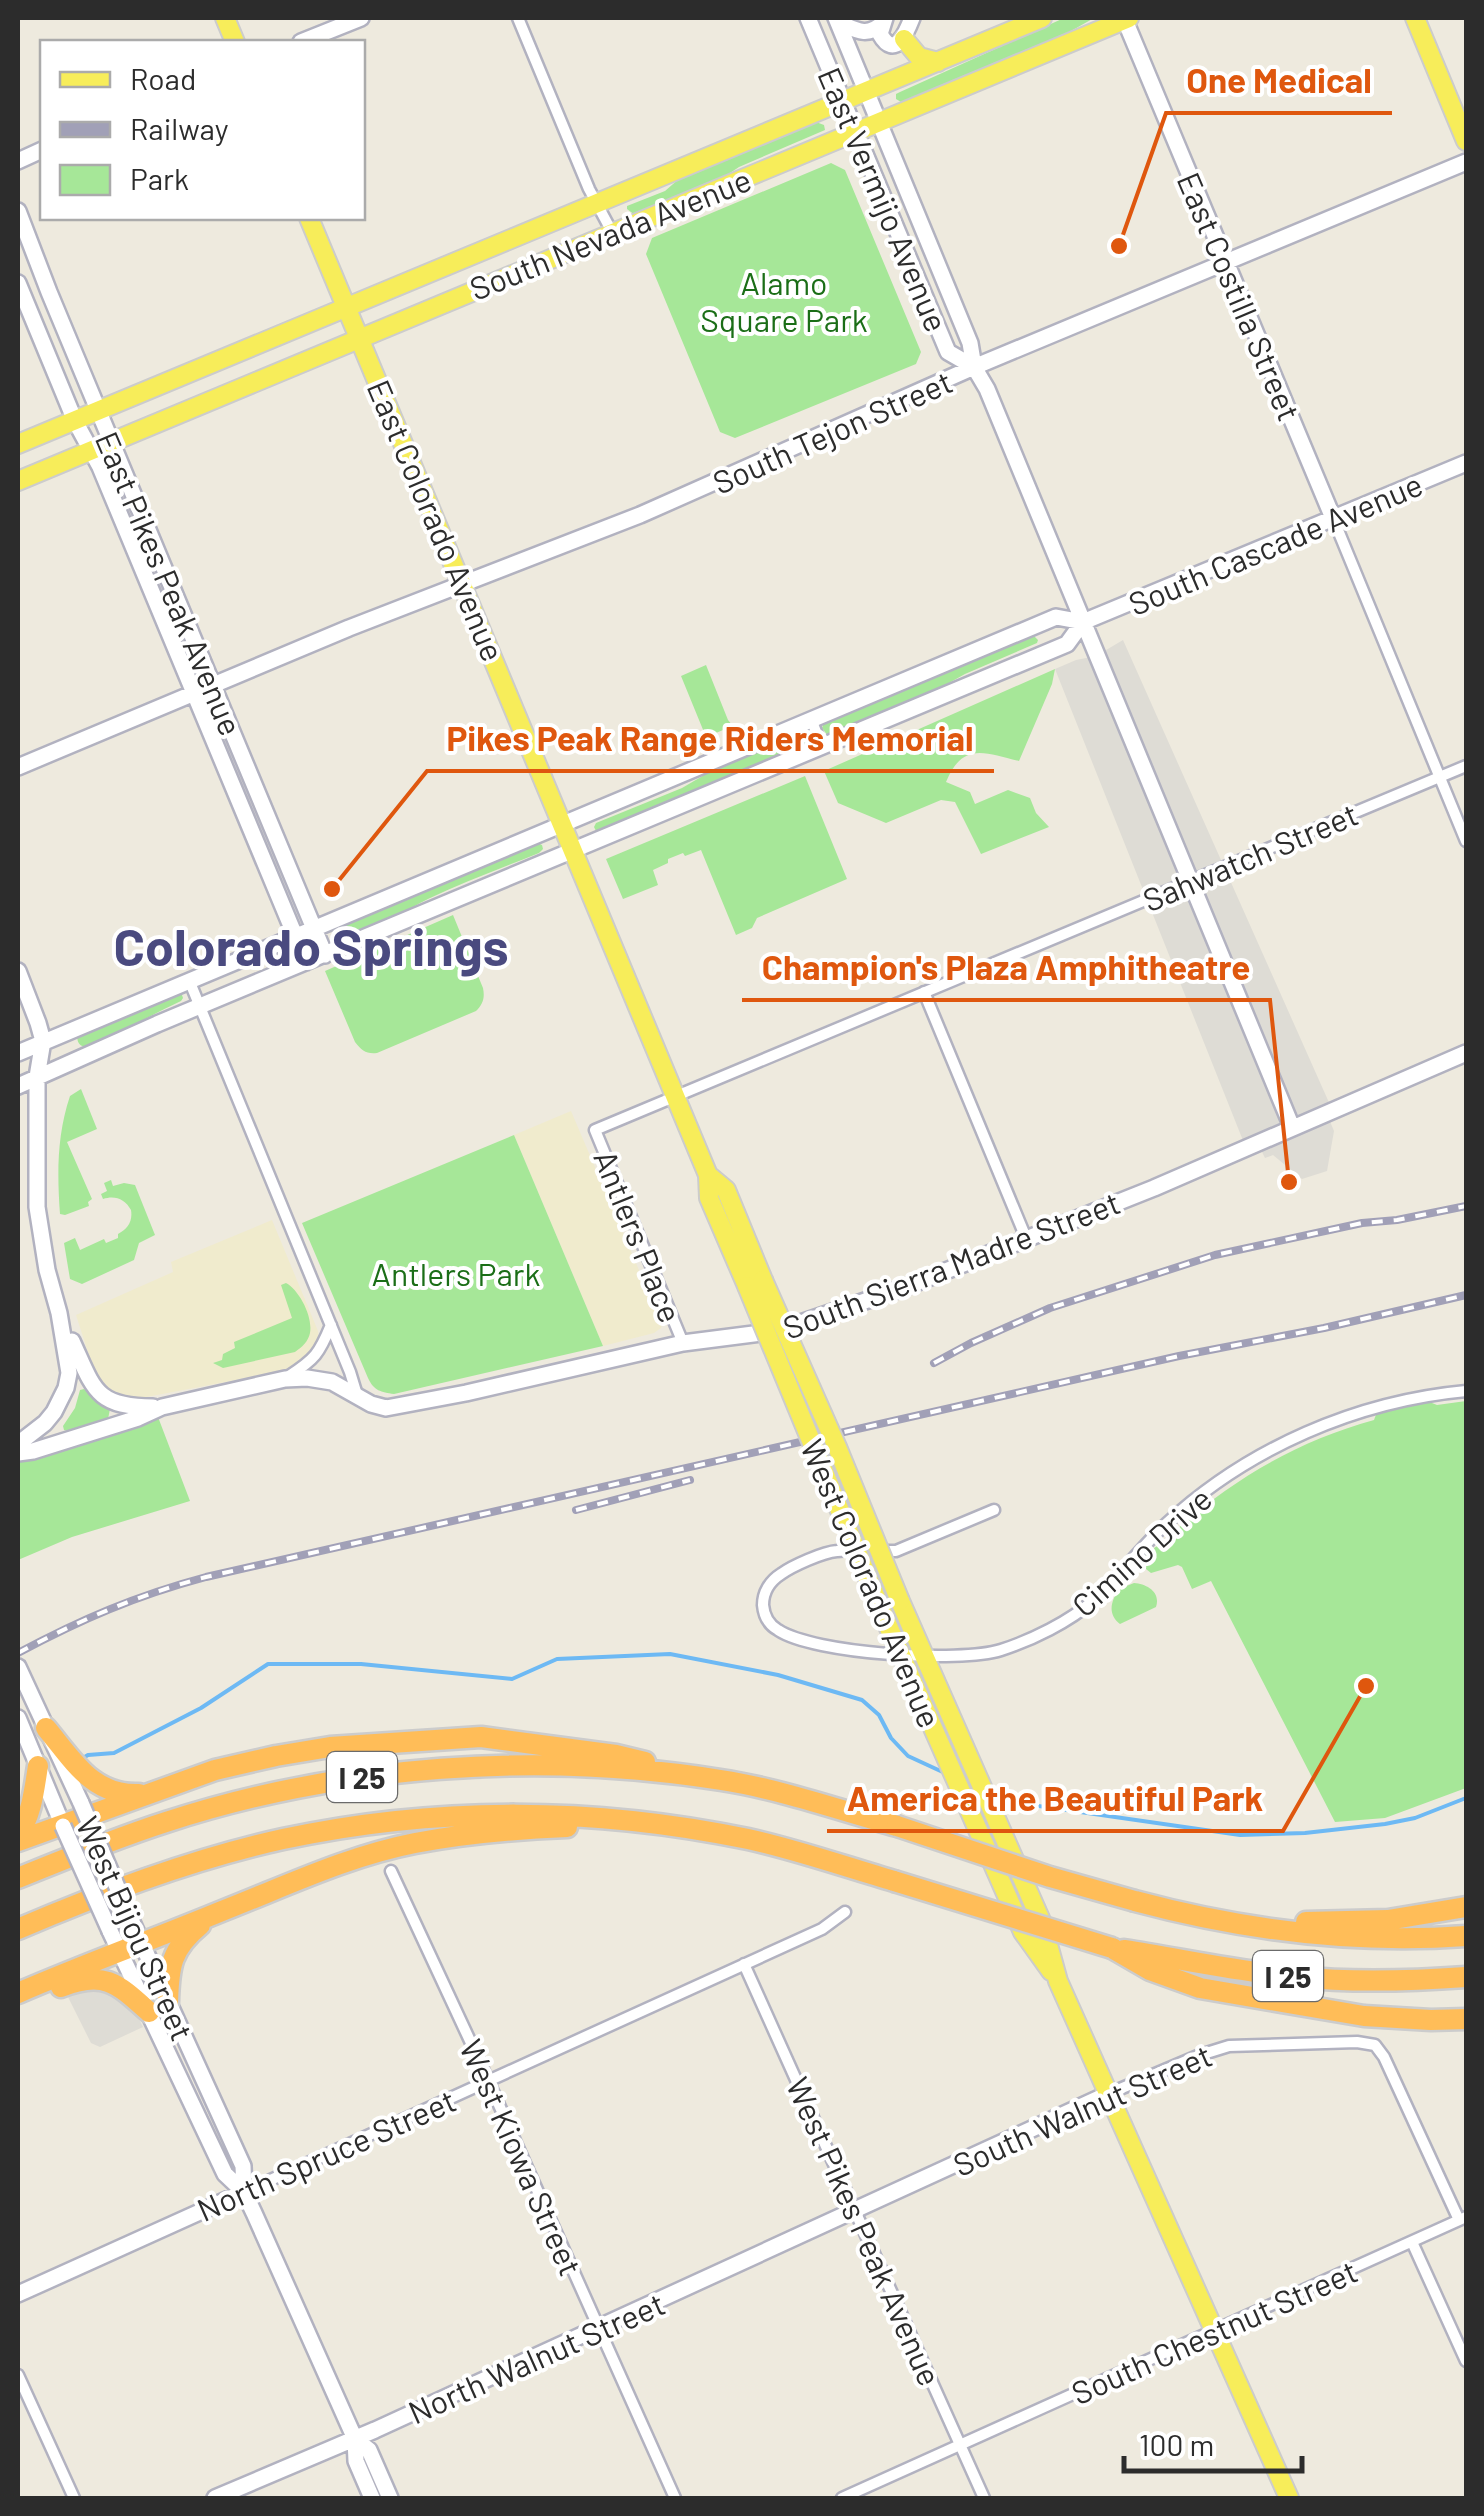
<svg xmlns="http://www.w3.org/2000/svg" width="1484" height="2516" viewBox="0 0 1484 2516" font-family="Barlow,sans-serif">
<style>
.education{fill:#f0ebcd}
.green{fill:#a6e798}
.plaza{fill:#dedcd5}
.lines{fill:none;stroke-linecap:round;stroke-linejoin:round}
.stream{stroke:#6db9f4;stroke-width:4}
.street-casing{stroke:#b2b2c0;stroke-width:15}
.secondary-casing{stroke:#b2b2c0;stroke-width:20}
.primary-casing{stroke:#ccc;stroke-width:22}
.highway-casing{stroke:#ccc;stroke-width:25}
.street{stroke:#fff;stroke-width:10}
.secondary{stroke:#fff;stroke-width:15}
.primary{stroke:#f7ed5a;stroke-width:18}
.highway{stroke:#ffbd58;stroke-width:20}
.rail-casing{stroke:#a1a0b7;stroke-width:8}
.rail{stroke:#fff;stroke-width:4;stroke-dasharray:11;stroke-linecap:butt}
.secondary-bridge-casing{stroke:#b2b2c0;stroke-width:20;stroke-linecap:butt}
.primary-bridge-casing{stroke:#ccc;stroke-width:22;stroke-linecap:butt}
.highway-bridge-casing{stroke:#ccc;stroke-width:25;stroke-linecap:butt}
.secondary-bridge{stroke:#fff;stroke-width:15}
.primary-bridge{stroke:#f7ed5a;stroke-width:18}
.highway-bridge{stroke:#ffbd58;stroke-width:20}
.labels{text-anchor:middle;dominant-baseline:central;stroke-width:8;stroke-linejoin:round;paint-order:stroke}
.shield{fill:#fff;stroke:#6b6b6b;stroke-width:2.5}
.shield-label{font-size:30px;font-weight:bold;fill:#2c2c2c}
.street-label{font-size:32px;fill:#2c2c2c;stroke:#fff}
.park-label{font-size:32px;fill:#1b6e17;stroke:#fff}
.town-label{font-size:52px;font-weight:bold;fill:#4a4a7f;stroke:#fff}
.leader{fill:none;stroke:#df570e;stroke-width:4}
.callout-dot{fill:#df570e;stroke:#fff;stroke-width:4}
.callout-label{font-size:35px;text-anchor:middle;font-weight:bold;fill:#df570e;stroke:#fff;stroke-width:8;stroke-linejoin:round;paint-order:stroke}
</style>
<rect width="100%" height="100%" fill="#eeeade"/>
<path class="education" d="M571,1111L662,1324L661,1328L654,1333L603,1346L514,1135Z
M272,1220L318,1331L319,1342L312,1355L292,1368L283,1371L136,1399L117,1396L103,1386L94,1371L76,1315L173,1272L171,1262Z"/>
<path class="green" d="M1064,18H1094L1034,52L906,105L896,99V94L900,92Z
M816,122L824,125L825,130L739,167L721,179L635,215L627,209V206L665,191L680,178Z
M831,163L845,170L921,352L916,364L735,438L720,432L646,254L652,238Z
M1033,635L1038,640L1037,643L965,674L922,698L828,736L822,728L824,722Z
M706,665L728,720L733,726L706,737L681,676Z
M1055,669L1052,684L1019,761C985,753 963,741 946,782L970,792L975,804L1008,790L1030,798L1036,813L1049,827L981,854L955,802L941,800L886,823L838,803L824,771Z
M803,730L807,731L810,740L808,744L600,831H596L594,827L596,823L682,788L730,760Z
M805,776L847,879L757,918L752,928L736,935L701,850L685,856L683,853L668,859V863L653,870L658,885L623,899L606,859Z
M535,842L542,845L543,849L539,853C502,868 464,882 428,899C404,910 375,936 348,934L345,930L348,921Z
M453,915L483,988C485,998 483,1004 476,1011L377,1053C366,1054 362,1051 355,1042L325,971Z
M181,992L183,998L181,1001C149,1016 119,1034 86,1047C80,1046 78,1044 77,1037L80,1032Z
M81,1089L97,1129L67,1142L92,1199L88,1202L89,1206L65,1215L60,1214C57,1173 57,1135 70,1096Z
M514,1135L603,1346L394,1394C381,1392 374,1391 368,1378L302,1223Z
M111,1180L113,1186L124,1183L135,1185L155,1235L139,1243L134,1260L82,1284L70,1279L64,1243L75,1238L80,1250L104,1239L106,1243L118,1238V1234C127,1229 133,1222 131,1210C125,1199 115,1195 103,1199L101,1194L107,1191L104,1183Z
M286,1283C299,1290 313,1316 310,1333C308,1342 302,1347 295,1352L223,1368L213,1363L222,1360L223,1354L235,1348L234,1342L292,1318L281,1285Z
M84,1389L110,1409L108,1419L68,1431L64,1430L63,1426L75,1408L80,1390Z
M1427,1401L1437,1405L1466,1401V1788L1385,1818L1335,1822L1211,1581L1192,1589L1182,1567L1178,1565L1151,1573L1146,1569L1143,1559C1149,1548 1157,1548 1165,1540C1226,1483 1294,1442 1374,1420L1377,1412Z
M158,1417L190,1501L72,1537L18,1560V1460Z
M1134,1583C1147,1584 1161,1592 1156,1607L1120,1624C1107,1614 1111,1601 1119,1589Z"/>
<path class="plaza" d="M1123,640L1335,1116L1329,1119L1334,1131L1327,1171L1302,1179L1273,1155L1265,1158L1260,1148H1246L1055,669L1076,660L1096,656Z
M83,1986L112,1990L132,2005L143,2027L100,2047L91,2043L66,1993Z"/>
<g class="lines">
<path class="stream" d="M83,1758L88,1755L114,1753L201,1708L268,1664H361L512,1679L557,1659L670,1654L778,1675L862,1700L879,1715L891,1738L908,1756L947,1774
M996,1797L1004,1801L1240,1835L1305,1833L1385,1824L1415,1818L1466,1798"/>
<defs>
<path id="street" d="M518,18L589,189L612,232
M1333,518L1466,841
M811,719L822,747
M189,980L350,1372L357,1395
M924,992L1026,1238
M683,1343L595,1130L1466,766
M289,1376C315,1359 319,1354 331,1325
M859,1551C852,1551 844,1550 837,1551C823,1552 792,1566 781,1574C770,1581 763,1592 763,1605C764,1616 769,1625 778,1630C814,1654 960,1663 1001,1650C1032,1640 1069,1622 1094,1600C1120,1576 1141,1547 1167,1523C1248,1448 1357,1401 1466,1391
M876,1551H896L994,1510
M391,1871L478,2058L675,2498
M744,1964L984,2498
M1108,2094L1200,2055L1229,2046L1357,2042L1375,2045L1384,2057L1459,2220
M244,2192L822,1929L845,1912
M1412,2242L1466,2361
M18,2375L74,2498
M842,2498L1466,2217"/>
<path id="secondary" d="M808,18L948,352L974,367
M836,18L970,343L974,367L987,389L1292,1127
M885,18L880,34C895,61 907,31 912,18
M1124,18L1333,518
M838,22C856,30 867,38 883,23
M301,42L361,18
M18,161L42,150
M18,211L49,292L325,955
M18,283L75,421L100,467L306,962
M18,767L349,628L640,515L974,367L1466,162
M18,971L38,1023L43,1041L37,1077V1207L47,1270L59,1313L69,1373L66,1388L54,1412L45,1423L18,1444
M18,1053L1056,617L1083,622
M18,1086L157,1024L1067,644L1083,622L1466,463
M72,1341C94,1389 95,1407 153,1407
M18,1453L33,1451L138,1418L162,1407L285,1379L307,1378L332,1382L371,1404L386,1408L466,1393L683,1343L777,1331L903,1288L1154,1188L1466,1053
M18,1667L81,1803
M18,1718L63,1826
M132,1922L243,2166L244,2192
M110,1931L225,2174L244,2192L254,2213L355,2439L356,2461L372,2498
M18,2294L244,2192
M355,2439L369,2450L390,2498
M215,2498L375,2430L1108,2094"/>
<path id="primary" d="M225,18L235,42
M1415,18L1466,141
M904,39L919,57L938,62
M309,218L708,1175L709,1198L747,1286
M18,444L1042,18
M18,481L1129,18
M708,1175L726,1190L763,1280
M900,1601L1042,1923L1058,1981L1289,2498
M881,1610L1023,1932L1051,1971"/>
<path id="highway" d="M46,1728C73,1760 92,1796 139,1794
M18,1835C32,1814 34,1791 38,1766
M18,1841L215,1770L276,1756L330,1747L481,1737L616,1755L645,1762
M18,1878C67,1858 116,1838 166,1822C340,1765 540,1751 721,1780C780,1789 839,1810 897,1826
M1135,1901C1243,1930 1356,1944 1466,1936
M1306,1922L1388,1920L1466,1907
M18,1929C102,1893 192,1859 283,1839C436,1806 595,1807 748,1839C798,1850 846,1867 894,1881
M1112,1948L1150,1970L1200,1988L1364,2016L1431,2020L1466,2019
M1124,1950C1182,1959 1239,1972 1298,1977C1354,1983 1410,1981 1466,1977
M61,1987C104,1970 117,1983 149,2012
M18,1993C85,1964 154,1939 222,1911C286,1886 348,1856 415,1843C462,1834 519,1829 567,1827
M168,2002C169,1966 171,1949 200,1925"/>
</defs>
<use href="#street" class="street-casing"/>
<use href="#secondary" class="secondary-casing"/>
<use href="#primary" class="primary-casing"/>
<use href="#highway" class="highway-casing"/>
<use href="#street" class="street"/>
<use href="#secondary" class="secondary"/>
<use href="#primary" class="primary"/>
<use href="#highway" class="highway"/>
<defs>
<path id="rail" d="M934,1363L971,1343L1050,1308L1215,1255L1362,1223L1397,1220L1466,1206
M576,1510L690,1480
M18,1653C82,1619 135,1596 206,1577L1179,1356L1324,1328L1466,1295"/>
</defs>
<use href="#rail" class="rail-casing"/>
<use href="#rail" class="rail"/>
<defs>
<path id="secondary-bridge" d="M81,1803L132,1922
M63,1826L110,1931"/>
<path id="primary-bridge" d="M763,1280L837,1447L900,1601
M747,1286L881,1610"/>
<path id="highway-bridge" d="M897,1826L1050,1877L1135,1901
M894,1881L1112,1948"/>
</defs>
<use href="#secondary-bridge" class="secondary-bridge-casing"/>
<use href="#primary-bridge" class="primary-bridge-casing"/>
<use href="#highway-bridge" class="highway-bridge-casing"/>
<use href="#secondary-bridge" class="secondary-bridge"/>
<use href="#primary-bridge" class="primary-bridge"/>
<use href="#highway-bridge" class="highway-bridge"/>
</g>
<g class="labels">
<g class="shield">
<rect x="327" y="1752" width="70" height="50" rx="8"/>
<rect x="1253" y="1951" width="70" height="50" rx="8"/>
</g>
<g class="shield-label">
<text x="362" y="1777">I 25</text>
<text x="1288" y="1976">I 25</text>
</g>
<g class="street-label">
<text transform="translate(884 199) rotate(67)">East Vermijo Avenue</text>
<text transform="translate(610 233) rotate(-22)">South Nevada Avenue</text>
<text transform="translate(1240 296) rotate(67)">East Costilla Street</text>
<text transform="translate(832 431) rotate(-24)">South Tejon Street</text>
<text transform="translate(437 520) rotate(67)">East Colorado Avenue</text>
<text transform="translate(1275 543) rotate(-23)">South Cascade Avenue</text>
<text transform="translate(170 583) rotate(67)">East Pikes Peak Avenue</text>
<text transform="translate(1250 856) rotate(-23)">Sahwatch Street</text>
<text transform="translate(639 1236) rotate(68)">Antlers Place</text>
<text transform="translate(951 1264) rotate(-21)">South Sierra Madre Street</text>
<text transform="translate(1141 1551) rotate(-42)">Cimino Drive</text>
<text transform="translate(872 1583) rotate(67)">West Colorado Avenue</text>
<text transform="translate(136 1928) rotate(66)">West Bijou Street</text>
<text transform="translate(1082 2109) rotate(-24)">South Walnut Street</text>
<text transform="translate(326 2154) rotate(-24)">North Spruce Street</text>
<text transform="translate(522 2157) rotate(66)">West Kiowa Street</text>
<text transform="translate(865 2231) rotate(66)">West Pikes Peak Avenue</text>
<text transform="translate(1214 2331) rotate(-24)">South Chestnut Street</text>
<text transform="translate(536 2357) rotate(-24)">North Walnut Street</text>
</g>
<g class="park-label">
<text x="784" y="282">Alamo<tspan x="784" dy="37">Square Park</tspan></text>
<text x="456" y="1273">Antlers Park</text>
</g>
<g class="town-label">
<text x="311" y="945">Colorado Springs</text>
</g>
</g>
<path class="leader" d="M1119 246L1166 113H1392M332 889L427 771H994M1289 1182L1270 1000H742M1366 1686L1283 1831H827"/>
<g class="callout-dot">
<circle cx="1119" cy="246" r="10"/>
<circle cx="332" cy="889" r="10"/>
<circle cx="1289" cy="1182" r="10"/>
<circle cx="1366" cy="1686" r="10"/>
</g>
<g class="callout-label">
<text x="1279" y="93">One Medical</text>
<text x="710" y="751">Pikes Peak Range Riders Memorial</text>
<text x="1006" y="980">Champion's Plaza Amphitheatre</text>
<text x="1055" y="1811">America the Beautiful Park</text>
</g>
<rect width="1484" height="2516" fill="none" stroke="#2c2c2c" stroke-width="40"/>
<rect x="40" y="40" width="325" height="180" fill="#ffffff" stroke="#ababab" stroke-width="2.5"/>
<rect x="60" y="72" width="50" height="15" fill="#f7ed5a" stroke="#ababab" stroke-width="2.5"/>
<text x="130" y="90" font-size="30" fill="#2c2c2c">Road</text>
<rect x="60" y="122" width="50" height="15" fill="#a1a0b7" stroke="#ababab" stroke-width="2.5"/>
<text x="130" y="140" font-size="30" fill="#2c2c2c">Railway</text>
<rect x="60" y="165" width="50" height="30" fill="#a6e798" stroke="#ababab" stroke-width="2.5"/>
<text x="130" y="190" font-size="30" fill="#2c2c2c">Park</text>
<path d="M1124 2456v15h178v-15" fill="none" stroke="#2c2c2c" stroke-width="5"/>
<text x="1139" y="2456" font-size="30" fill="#2c2c2c" stroke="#ffffff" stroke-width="8" paint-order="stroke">100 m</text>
</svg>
